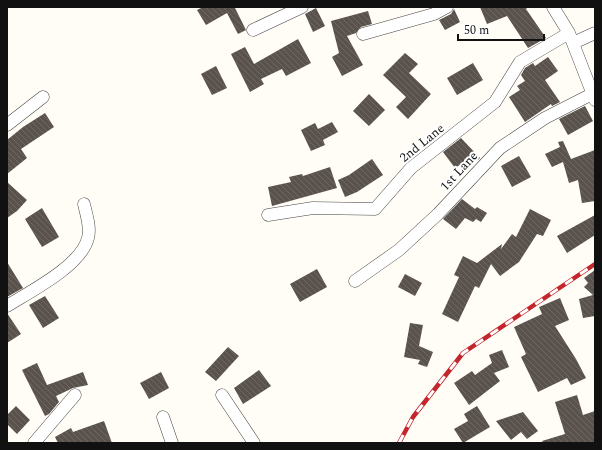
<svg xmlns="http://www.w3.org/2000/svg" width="602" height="450" viewBox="0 0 602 450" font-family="Spectral,serif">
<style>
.building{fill:url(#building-back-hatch)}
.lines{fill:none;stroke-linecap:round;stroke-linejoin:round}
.minor-casing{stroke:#444;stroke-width:13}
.minor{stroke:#fff;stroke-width:12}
.rail-casing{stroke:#c4262e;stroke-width:4.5}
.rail{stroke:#fff;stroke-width:3;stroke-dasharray:9;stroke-linecap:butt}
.labels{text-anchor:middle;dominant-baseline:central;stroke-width:4;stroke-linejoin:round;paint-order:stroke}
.street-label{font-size:13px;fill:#111;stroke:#fff}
</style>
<defs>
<pattern id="building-back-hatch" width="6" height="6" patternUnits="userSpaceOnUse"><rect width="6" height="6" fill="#5a524d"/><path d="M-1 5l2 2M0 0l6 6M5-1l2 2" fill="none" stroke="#6d6662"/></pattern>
</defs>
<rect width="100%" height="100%" fill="#fffdf5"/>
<path class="building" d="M203,7H237L235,8L246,30L238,34L227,13L206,25L197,10Z
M480,7H528L526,9L546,38L528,48L507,16L487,24Z
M316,8L325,26L313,32L305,14Z
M454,9L460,22L445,30L439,20L451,14Z
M368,11L372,24L361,27L356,33L347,36L363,65L342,76L332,57L339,53L331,21Z
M298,39L311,63L286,76L282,69L261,79L264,84L250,92L231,54L245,47L254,64Z
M405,53L418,64L409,73L431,94L408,119L396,107L406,97L383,75Z
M548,57L558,71L545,80L560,102L552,106L551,104L525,122L509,97L520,90L517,86L525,81L521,75L525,68L533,63L535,66Z
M473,63L483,80L457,95L447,78Z
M216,66L227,88L212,95L201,74Z
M369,94L385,110L369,126L353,111Z
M585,106L593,121L568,135L559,119Z
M45,113L54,127L21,149L27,158L7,174V140L23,127Z
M332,122L338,132L323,140L325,145L311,151L301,130L315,123L318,129Z
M461,138L480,158L478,160L469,159L455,168L443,152Z
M563,141L571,159L595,150V201L582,203L578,180L569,183L563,162L552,167L545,154L560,147L558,142Z
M519,156L531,177L512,187L501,166Z
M372,159L383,175L357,192L345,197L338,180L349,175Z
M330,167L337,188L272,206L268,187L291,182L289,177L302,174L303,176Z
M7,182L27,200L17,211L7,218Z
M462,199L475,209L477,207L487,213L481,222L476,219L473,222L465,218L456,229L443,219Z
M42,208L59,237L42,247L25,219Z
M530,209L551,220L543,236L537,234L519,262L500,276L491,264L479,288L475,286L458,322L442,314L459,277L454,275L463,256L477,263L502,244L501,249L512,234L516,237Z
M595,215V235L567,253L557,236Z
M7,262L23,288L7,297Z
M317,269L327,287L300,302L290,284Z
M595,270V316L583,318L579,299L593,295L584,287L588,283L584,278Z
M405,274L422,283L415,296L398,287Z
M45,296L59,318L43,328L29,305Z
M560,298L569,320L555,326L576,359L586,378L571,385L567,378L538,392L521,357L526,354L514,327L542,314L539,307Z
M7,313L21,334L7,343Z
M410,323L423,325L419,346L433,352L427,367L418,364L420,360L404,357Z
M228,347L239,356L216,381L205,372Z
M502,350L509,367L494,373L500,381L469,405L454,383L472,371L475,375L492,363L489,355Z
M37,363L47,385L83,372L88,385L73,388L56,396L59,402L49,414L45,416L22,370Z
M259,370L271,386L243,404L234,388Z
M161,372L169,388L149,399L140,383Z
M577,395L583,415L595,411V443H543L542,441L565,434L555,402Z
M16,406L30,420L17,434L7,424V415Z
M477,406L490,427L463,443L454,429L468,421L464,414Z
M523,412L538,431L527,439L521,432L511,440L496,421Z
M104,421L112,443H58L55,437L71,428L73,432Z"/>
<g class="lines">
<defs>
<path id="minor" d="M553,7L569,33L595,100
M253,30L302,7
M363,34L434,14L447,7
M573,43L595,33
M7,125L43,97
M268,215L313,208L375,209L411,168L495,102L520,62L569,33
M355,281L399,250L438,214L500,148L545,118L592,94
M7,306C31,291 81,266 88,238C91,227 86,214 84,204
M222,395L254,443
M163,417L172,443
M34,443L75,395"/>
</defs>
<use href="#minor" class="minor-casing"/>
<use href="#minor" class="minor"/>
<defs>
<path id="rail" d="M399,443L413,417L463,353L595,264"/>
</defs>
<use href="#rail" class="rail-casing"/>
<use href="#rail" class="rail"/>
</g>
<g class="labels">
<g class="street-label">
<text transform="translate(422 143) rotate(-39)">2nd Lane</text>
<text transform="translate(459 171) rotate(-47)">1st Lane</text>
</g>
</g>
<rect width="602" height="450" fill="none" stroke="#111111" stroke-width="16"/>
<path d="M458 34v6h86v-6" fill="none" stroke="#111111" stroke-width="2"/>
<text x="464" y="34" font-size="12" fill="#111111" stroke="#ffffff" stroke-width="3" paint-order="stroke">50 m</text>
</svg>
